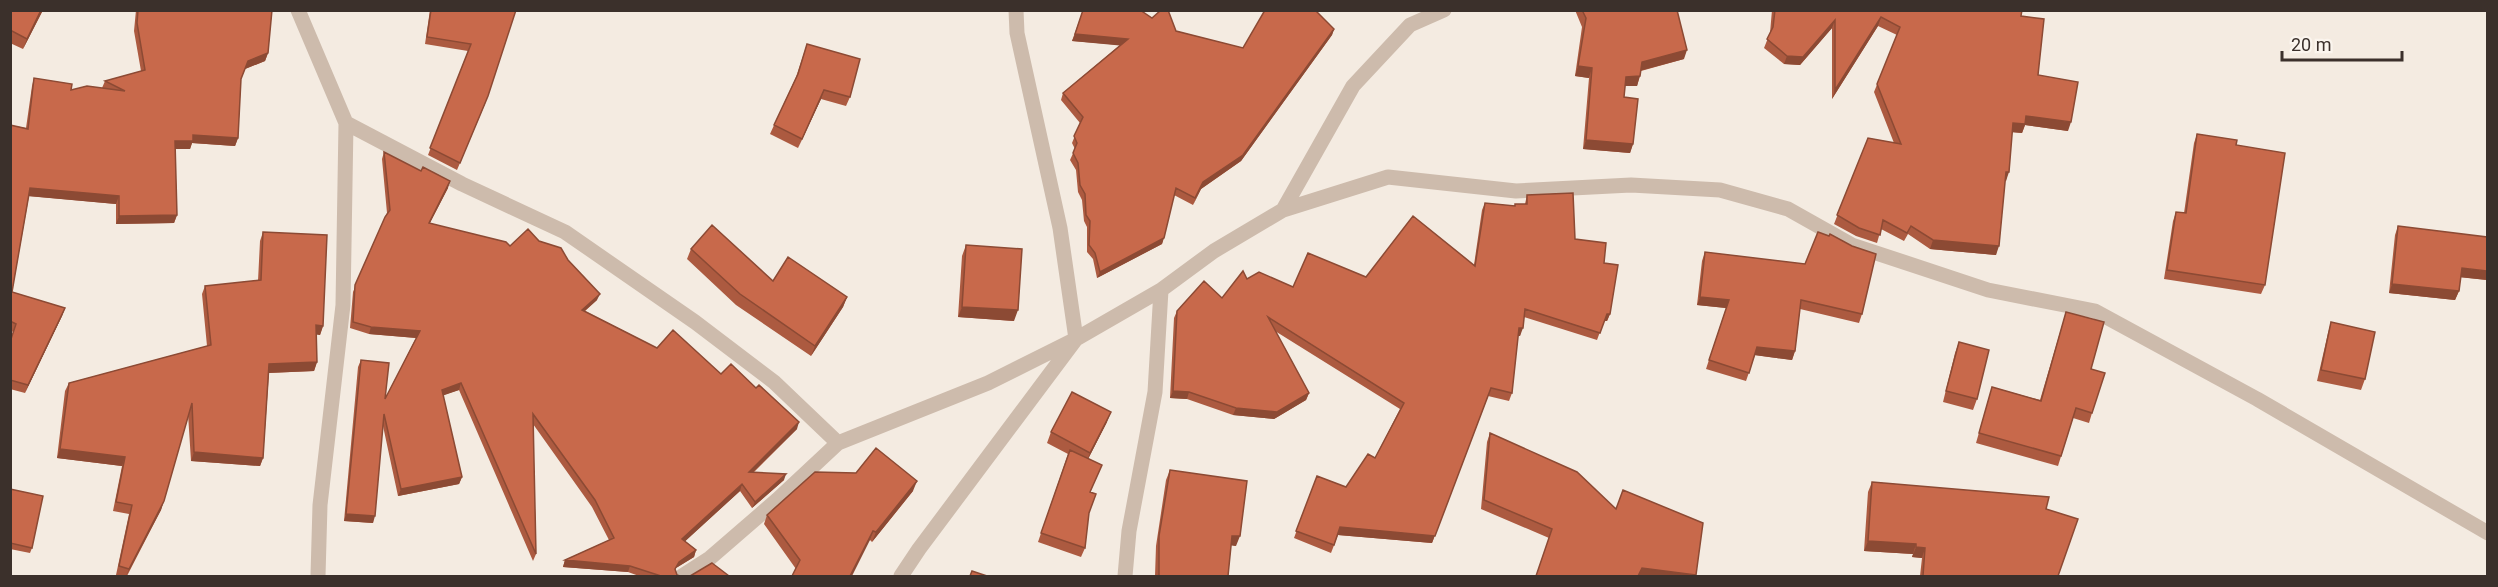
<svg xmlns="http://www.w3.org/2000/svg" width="2498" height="587" viewBox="0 0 2498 587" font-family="Roboto,sans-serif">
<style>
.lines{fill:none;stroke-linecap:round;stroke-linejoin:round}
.street{stroke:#cdbbac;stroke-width:15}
.wall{fill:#ac5a40}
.shaded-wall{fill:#8c4a34}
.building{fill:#c8694b;stroke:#8c4a34;stroke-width:1.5}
</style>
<rect width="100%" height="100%" fill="#f4ebe1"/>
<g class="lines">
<path class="street" d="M298,10L346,123L343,305L320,505L318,576
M346,123L462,184L565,232L695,322L774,382L838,443
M1283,210L1388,177L1516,191L1631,185L1720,190L1788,209L1852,245L1988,290L2095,311L2257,399L2488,533
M682,576L710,558L777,500L838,443L988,383L1076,339L1161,290L1214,251L1283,210L1353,86L1410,25L1444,10
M901,576L919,549L1076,339L1060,228L1017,33L1016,10
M1125,576L1129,531L1155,392L1161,290"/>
</g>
<path class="wall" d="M10,10H43L23,49L10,43Z
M136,10H272L268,53L265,61L245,69L241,79L238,138L235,146L192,143L190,149H175L177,215L174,223L116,224V204L29,196L12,292L65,308L62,316L25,393L10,389V341L13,332L10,330V125L26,128L32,86L34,78L71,90L102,88L105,81L141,71L134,31Z
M430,10H516L485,104L457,170L428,155L468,51L425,44Z
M1083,10L1152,18L1176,31L1243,48L1316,12L1334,29L1332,35L1241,161L1201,189L1193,205L1174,195L1162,244L1097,278L1093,259L1087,252V227L1084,221L1082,200L1078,192L1076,170L1070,160L1075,149L1072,143L1080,123L1061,100L1063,93L1120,45L1072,41Z
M1575,10H1677L1684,59L1641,71L1637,86H1625L1624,97L1633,144L1630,153L1583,149L1589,78L1575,76L1582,27Z
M1772,10H2022L2021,16L2038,75L2068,131L2025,125L2022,133L2012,132L2006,181H2005L1996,255L1930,249L1908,234L1904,241L1881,229L1877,243L1856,236L1834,224L1868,138L1894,143L1874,92L1897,35L1878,26L1832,99V28L1800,65L1784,64L1764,48L1770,33Z
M807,44L850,97L846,106L821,99L798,148L770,134L796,77Z
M2197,134L2236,145L2265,285L2261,294L2164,279L2173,221L2176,212L2184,213L2194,143Z
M384,152L448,188L430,223L510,246L539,241L568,260L597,300L585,311L657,348L721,374L797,429L753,473L784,480L752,508L740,491L685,541L696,550L694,557L676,568L675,570L677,575L680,576H639L628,572L563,567L565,560L609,540L592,507L533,424L536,554L533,561L459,390L443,395L462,477L459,484L398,496L383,426L373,523L344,521L358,367L361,360L385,399L416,338L369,334L350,328L353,292L387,213L382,159Z
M1527,195L1575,239L1604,263L1610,314L1607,321H1604L1597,340L1524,317L1520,336H1518L1512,393L1509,401L1488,396L1432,543L1338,535L1331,553L1294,538L1317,476L1346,487L1375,458L1400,409L1275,331L1309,393L1306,400L1274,419L1233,415L1187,399L1170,398L1174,318L1177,311L1222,298L1247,279L1293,287L1366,277L1474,265L1482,210L1485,203L1515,206V204H1525Z
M2398,226L2487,280L2460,277L2459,291L2455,300L2389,293L2395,235Z
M263,232L323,326L320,335L316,334L317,362L314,371L269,373L263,458L260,466L191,461L188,414L161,510L127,576H121L116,575L129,514L113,511L122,466L57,458L65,391L69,383L207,346L202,294L205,286L258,281L260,241Z
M966,245L1014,321L958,317L962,256Z
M691,249L773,281L847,297L843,307L811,356L736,305L687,259Z
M1705,252L1862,314L1859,323L1800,309L1795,351L1792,360L1755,355L1746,381L1706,369L1726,308L1697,305L1702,261Z
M2066,312L2091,369L2092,413L2089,423L2073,418L2058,466L1976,443L1992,387L2040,400Z
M2331,322L2365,379L2361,390L2317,381L2328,333Z
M1959,342L1977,399L1973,410L1943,402L1955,353Z
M1107,422L1088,459L1102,465L1090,492L1085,548L1081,557L1038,542L1068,454L1047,443L1051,432Z
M1490,433L1616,509L1696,575V576H1536L1549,538L1481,509L1487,442Z
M1170,470L1236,546L1231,545L1228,576H1155L1156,546L1166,480Z
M1872,482L2046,509L2058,576H1920L1922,558L1912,557L1913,554L1864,551L1868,492Z
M10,489L32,548L30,553L10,549Z
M913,491L872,542L870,540L796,569L764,524L767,515Z"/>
<path class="shaded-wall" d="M41,10H43L23,49L27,39Z
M1881,17L1878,26L1832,99L1835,90Z
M1835,20L1832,28L1800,65L1784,64L1787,56Z
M1334,29L1332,35L1241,161L1201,189L1193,205L1203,182Z
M1075,34L1128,39L1125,46L1072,41Z
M1687,50L1684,59L1639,71L1642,62Z
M268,53L265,61L245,69L248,61Z
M1578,66L1592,68L1589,78L1575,76Z
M1640,76L1637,86H1623L1626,77Z
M824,90L821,99L798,148L802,139Z
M2026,116L2071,122L2068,131L2025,125L2022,133L2010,132L2013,123Z
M193,135L238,138L235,146L192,143L190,149H172L175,141Z
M1586,140L1633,144L1630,153L1583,149Z
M2006,172H2009L2006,181L2002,180Z
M450,181L448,188L426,230L429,223Z
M30,188L119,196L116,204L27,196Z
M177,215L174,223L116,224L119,216Z
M1164,238L1162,244L1097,278L1100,272Z
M1933,240L1999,246L1996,255L1930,249Z
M2462,268L2487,271V280L2458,277Z
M2392,284L2459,291L2455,300L2389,293Z
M600,294L597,300L579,316L582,310Z
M847,297L843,307L811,356L815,346Z
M1700,297L1729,300L1726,308L1697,305Z
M962,307L1018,310L1014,321L958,317Z
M65,308L62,316L25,393L28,385Z
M1607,314H1610L1607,321H1604Z
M316,325L323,326L320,335L313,334Z
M371,327L420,331L417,338L369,334Z
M1519,328H1523L1520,336L1516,335Z
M1757,347L1795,351L1792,360L1754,355Z
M317,362L314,371L266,373L269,364Z
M461,383L459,390L439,397L442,390Z
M1491,388L1432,543L1338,535L1340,527Z
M1173,391L1189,392L1187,399L1170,398Z
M1309,393L1306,400L1274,419L1233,415L1236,408Z
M1111,412L1107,422L1086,463L1090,453Z
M799,422L797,429L746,479L749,472Z
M60,449L125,457L122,466L57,458Z
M194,452L263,458L260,466L191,461Z
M786,474L784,480L752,508L755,502Z
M462,477L459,484L398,496L401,489Z
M917,481L913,491L872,542L876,532Z
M742,484L740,491L680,546L682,539Z
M164,501L161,510L126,576L129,569Z
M346,514L375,516L373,523L344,521Z
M873,531L870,540L852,576H850Z
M1232,536H1240L1236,546L1229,545Z
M1868,541L1916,544L1913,554L1864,551Z
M1916,547L1925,548L1922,558L1912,557Z
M696,550L694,557L676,568L672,576L679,562Z
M565,560L630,566L628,572L563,567Z
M1642,568L1696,575V576H1638Z"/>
<path class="building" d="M10,10H41L27,39L10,30Z
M138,10H272L268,53L248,61L241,79L238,138L193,135V141H175L177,215L119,216V196L30,188L12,292L65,308L28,385L10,380V342L16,324L10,321V125L28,129L34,78L72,84L71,90L87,86L125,91L105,81L145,70L137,23Z
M431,10H516L488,96L460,163L430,148L471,44L427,37Z
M1083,10H1140L1152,18L1161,10H1168L1176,31L1243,48L1265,10H1315L1334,29L1243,155L1203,182L1195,198L1176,188L1164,238L1100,272L1095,253L1089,245L1090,221L1086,215L1085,194L1080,185L1078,163L1073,153L1077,143L1074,136L1083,117L1063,93L1128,39L1075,34Z
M1582,10H1677L1687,50L1642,62L1640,76L1626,77L1624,97L1638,99L1633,144L1586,140L1592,68L1578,66L1586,18Z
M1775,10H2022L2021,16L2044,19L2038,75L2078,82L2071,122L2026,116L2025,124L2013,123L2009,172H2006L1999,246L1933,240L1911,226L1907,233L1883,220L1880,235L1859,228L1837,215L1868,138L1901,144L1877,84L1900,27L1881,17L1835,90V20L1803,57L1787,56L1767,39L1773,27Z
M807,44L860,59L850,97L824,90L802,139L774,125L798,74Z
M2197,134L2237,140L2236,145L2285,153L2265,285L2167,270L2176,212L2186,213Z
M384,152L421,171L423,167L450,181L429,223L506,242L510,246L528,229L539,241L561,248L568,260L600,294L582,310L657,348L673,330L721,374L731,364L756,388L759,385L799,422L749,472L786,474L755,502L742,484L682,539L696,550L679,562L675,569L677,575L680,576H661L630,566L565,560L614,538L595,500L533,414L536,554L461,383L442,390L462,477L401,489L384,414L375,516L346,514L361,360L389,363L385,399L420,331L371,327L353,322L355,285L385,217L390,210Z
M1573,193L1575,239L1606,243L1604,263L1618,265L1610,314H1607L1600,333L1525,309L1523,328H1519L1512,393L1491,388L1435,536L1340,527L1334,545L1296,531L1317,476L1346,487L1368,454L1375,458L1404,403L1268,317L1309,393L1277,412L1236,408L1189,392L1173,391L1177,311L1204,281L1222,298L1243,271L1247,279L1259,272L1293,287L1308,253L1366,277L1413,216L1475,266L1485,203L1515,206V204H1527V195Z
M712,225L773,281L788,257L847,297L815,346L740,294L691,249Z
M2398,226L2487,237V271L2462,268L2459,291L2392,284Z
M263,232L327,235L323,326L316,325L317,362L269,364L263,458L194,452L192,403L164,501L129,569L119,566L132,505L116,502L125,457L60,449L69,383L211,345L205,286L261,280Z
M1818,232L1829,236L1830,234L1852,246L1876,254L1862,314L1801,300L1795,351L1757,347L1749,373L1709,360L1729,300L1700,297L1705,252L1805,264Z
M966,245L1022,249L1018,310L962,307Z
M2066,312L2104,322L2091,369L2105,373L2092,413L2076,408L2061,456L1979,433L1992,387L2041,401Z
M2331,322L2375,332L2365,379L2321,370Z
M1959,342L1989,350L1977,399L1946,391Z
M1072,392L1111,412L1090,453L1051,432Z
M1490,433L1577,472L1616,509L1623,490L1703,523L1696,575L1642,568L1638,576H1536L1552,529L1484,500Z
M876,448L917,481L876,532L873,531L850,576H792L800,560L767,515L815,472L856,473Z
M1070,450L1102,465L1090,492L1096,494L1089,513L1085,548L1041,533Z
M1170,470L1247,481L1240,536H1232L1228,576H1159V536Z
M1872,482L2049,497L2046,509L2078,519L2058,576H1923L1925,548L1916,547V544L1868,541Z
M10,489L43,496L32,548L10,543Z
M712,563L729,576H690Z
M972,571L987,576H970Z"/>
<rect width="2498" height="587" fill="none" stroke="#3b302b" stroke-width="24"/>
<path d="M2282 51v9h120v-9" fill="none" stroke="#3b302b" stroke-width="3"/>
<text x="2291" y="51" font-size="18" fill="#3b302b" stroke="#fbf5ee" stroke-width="4.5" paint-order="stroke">20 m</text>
</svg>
